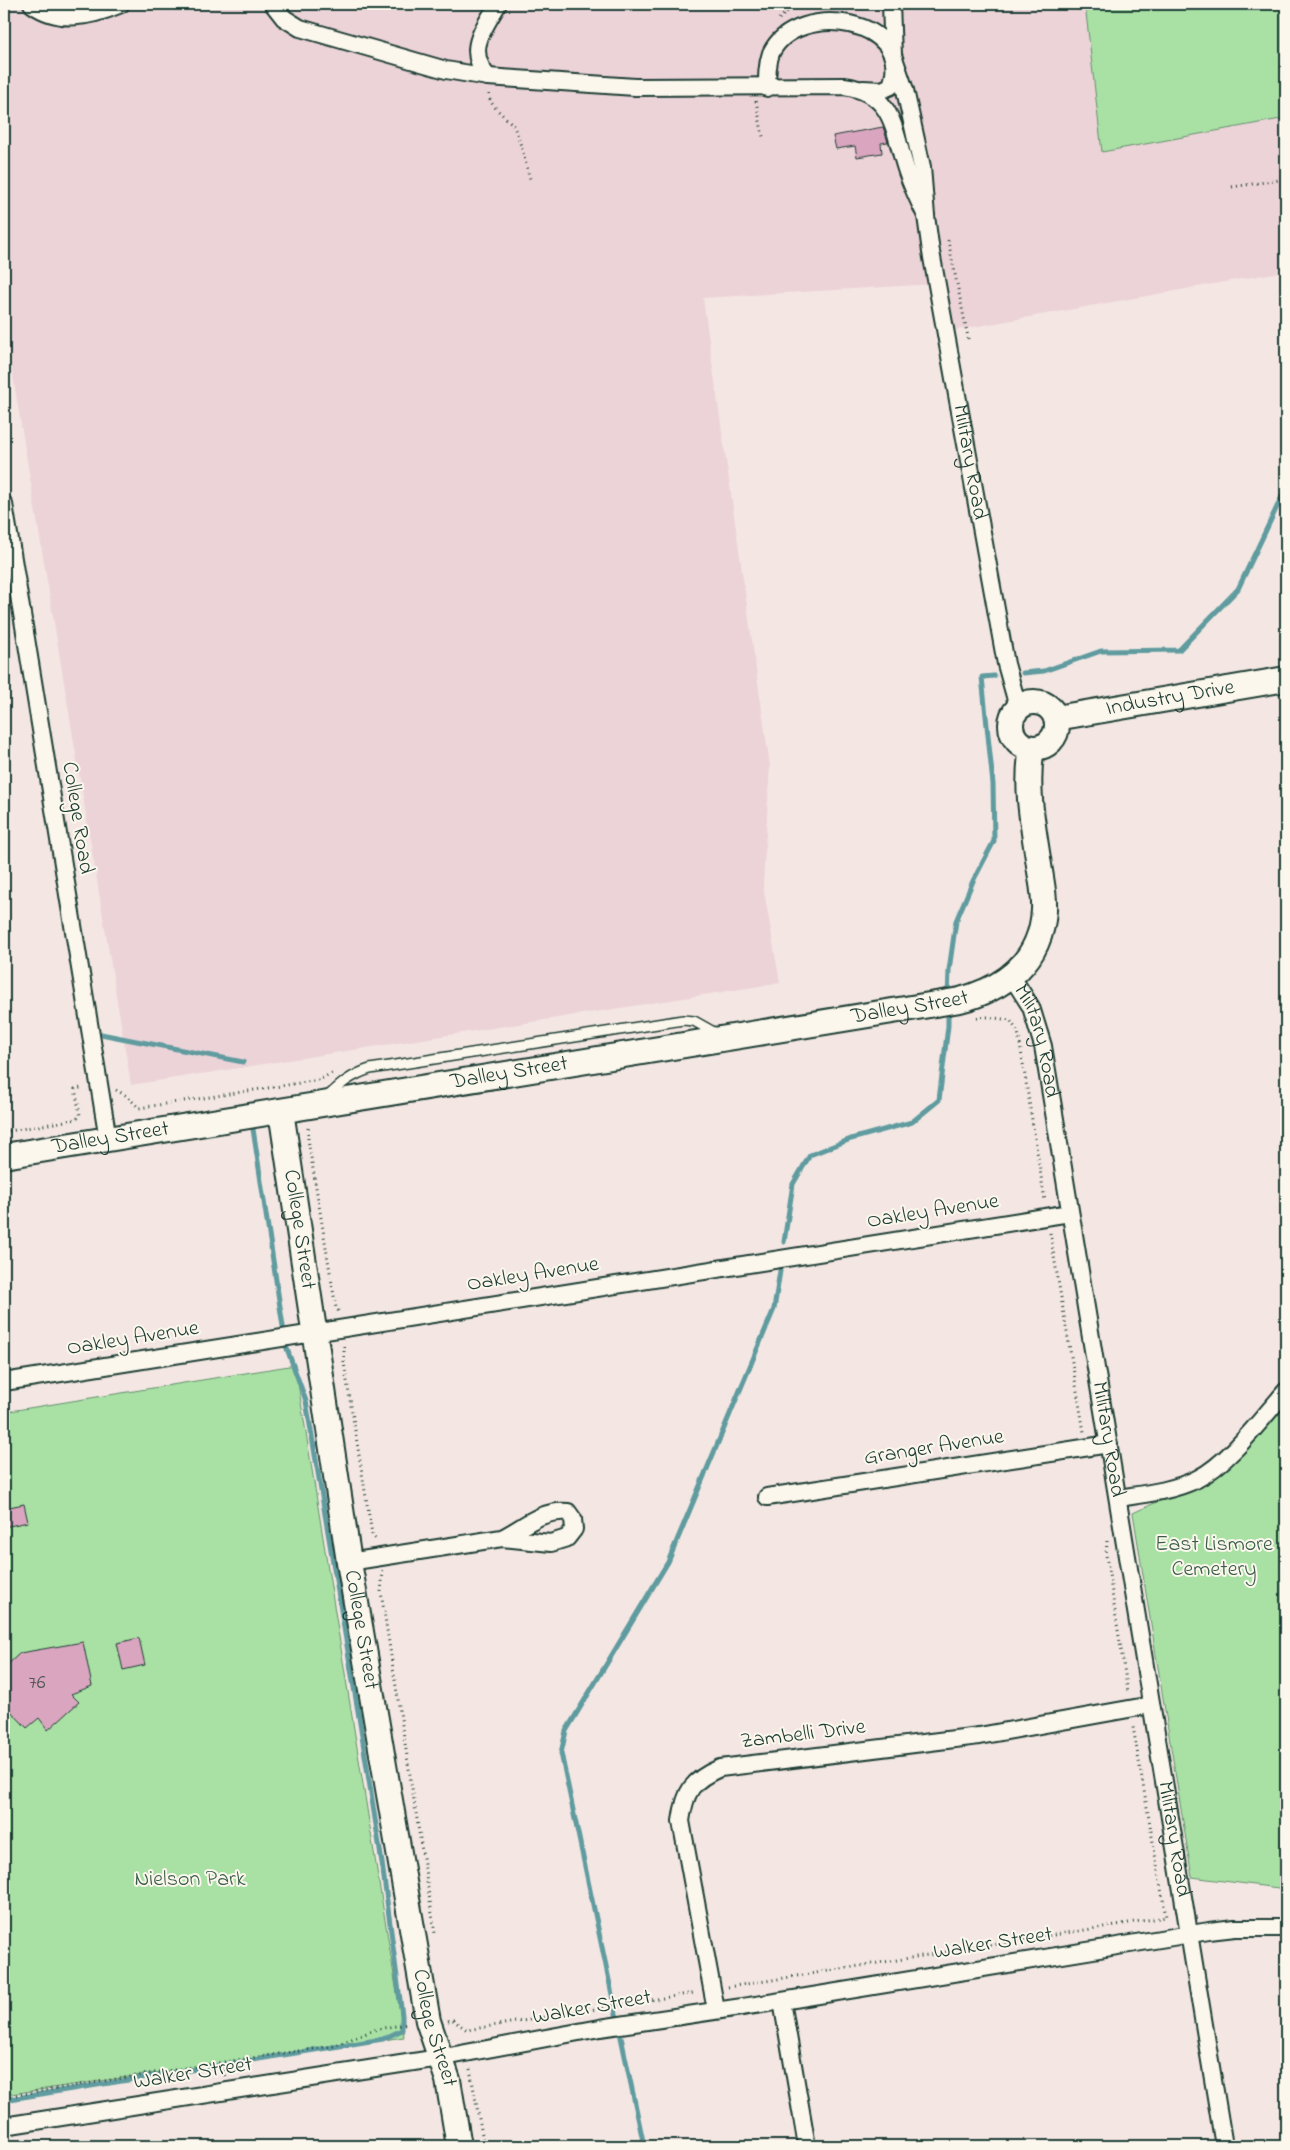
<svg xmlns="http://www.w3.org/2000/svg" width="1290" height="2150" viewBox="0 0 1290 2150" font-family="'Indie Flower',sans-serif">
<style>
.built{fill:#ecd3d8}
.green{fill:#a9e1a5;stroke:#648f6c}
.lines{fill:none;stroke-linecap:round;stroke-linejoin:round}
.stream{stroke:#5f9b9f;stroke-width:5}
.building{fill:#d9a5bf;stroke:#1f3d34}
.lane-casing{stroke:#1f3d34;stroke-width:12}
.street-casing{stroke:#1f3d34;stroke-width:20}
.secondary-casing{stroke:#1f3d34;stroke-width:28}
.path{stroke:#1f3d34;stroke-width:3;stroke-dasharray:1 4;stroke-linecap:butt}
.lane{stroke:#fbf7ec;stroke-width:9}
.street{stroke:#fbf7ec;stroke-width:16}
.secondary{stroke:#fbf7ec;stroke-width:24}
.labels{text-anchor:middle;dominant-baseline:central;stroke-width:4;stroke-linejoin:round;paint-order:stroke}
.number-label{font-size:20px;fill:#4e5757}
.street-label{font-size:22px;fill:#1f3d34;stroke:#fbf7ec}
.park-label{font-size:22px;fill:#3b5e4b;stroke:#fbf7ec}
</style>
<rect width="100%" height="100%" fill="#f4e7e3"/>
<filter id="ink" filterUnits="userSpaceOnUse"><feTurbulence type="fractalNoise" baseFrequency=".02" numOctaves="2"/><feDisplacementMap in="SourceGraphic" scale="10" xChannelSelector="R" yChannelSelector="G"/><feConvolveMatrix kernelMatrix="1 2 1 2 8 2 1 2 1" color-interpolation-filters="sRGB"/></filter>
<g filter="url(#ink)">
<path class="built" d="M4,4H1286V271L946,332L937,284L703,298L770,766L763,885L780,983L131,1085L4,323Z"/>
<path class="green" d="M1085,4H1286V118L1102,152Z
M295,1365L404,2037L4,2095V1412Z
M1286,1401V1889L1192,1877L1133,1513L1217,1474Z"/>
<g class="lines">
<path class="stream" d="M1023,673L1044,671L1101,651L1179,650L1238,589L1286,488
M948,997L949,970L956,921L973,881L994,841L993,784L982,677L994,676
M101,1034L243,1062
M784,1242L793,1184L810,1155L851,1139L912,1122L939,1100L948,1026V1008
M4,2100L383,2039L402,2030V2015L382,1863L359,1717L306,1401L286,1346L253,1129
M644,2146L561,1753L566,1731L668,1562L774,1309L780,1271"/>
</g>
<path class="building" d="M883,127L888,142L881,143L882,153L857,157L855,146L836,149L833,136Z
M24,1504L28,1522L4,1527V1508Z
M139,1638L145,1665L123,1670L117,1643Z
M83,1642L92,1686L71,1694L79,1702L48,1730L39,1718L27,1728L4,1704V1668L20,1653Z"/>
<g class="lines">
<defs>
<path id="lane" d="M327,1097C341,1084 351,1075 370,1069L683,1020L694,1021L719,1035"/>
<g id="street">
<path d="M32,4C60,24 90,17 121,4"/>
<path d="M273,4L284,18L300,28L446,70L488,77L635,87L844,86C894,93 893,129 906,169C911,185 919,201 926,216"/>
<path id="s1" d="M891,4L893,55L905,90L922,167L926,216L931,252L1006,664L1018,707"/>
<path d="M488,77C465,50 483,30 498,4"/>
<path d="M767,88C767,76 767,64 771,53C796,0 916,18 891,86L882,90L863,89"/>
<path d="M4,504L108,1139"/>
<path id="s2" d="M1012,977L1031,1007L1043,1046L1224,2146"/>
<path d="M4,1382L1070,1213"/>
<path d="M767,1497L1109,1444"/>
<path d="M1118,1498C1144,1494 1173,1491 1197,1479C1229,1463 1262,1418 1286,1391"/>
<path d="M349,1562L502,1538L551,1543L567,1538L574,1529L573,1519L568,1512C542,1509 524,1527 502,1538"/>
<path d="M782,2001L807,2146"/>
<path d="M716,2010L681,1821C685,1791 692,1780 720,1768L979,1736L1151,1705"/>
<path d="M4,2126L439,2058L600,2028L782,2001L1209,1931L1235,1928H1286"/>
</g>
<g id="secondary">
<circle cx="1034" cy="725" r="23"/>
<path id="s3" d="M1056,718L1286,679"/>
<path id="s4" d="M281,1111L349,1562L428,2021L448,2080L459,2146"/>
<path id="s5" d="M4,1156L960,1000C1005,988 1041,961 1044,910C1045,895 1041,879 1039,865C1033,825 1025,788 1032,748"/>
</g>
</defs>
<use href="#lane" class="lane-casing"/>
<use href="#street" class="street-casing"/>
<use href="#secondary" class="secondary-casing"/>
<path class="path" d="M852,4L876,7
M779,19L792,7L801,4
M489,94C489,106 504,115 512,124C519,133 526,166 530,179
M756,101L763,137
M1232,187L1286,179
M948,240L969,342
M977,1018L987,1017L1010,1020L1018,1032L1045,1201
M116,1090L127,1096L139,1108L319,1080L332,1073
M308,1128V1139L336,1308L340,1313
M4,1132L77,1119L80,1115L75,1089L81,1088
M1050,1233L1084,1432
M344,1346V1363L372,1534L377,1541
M1107,1541L1106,1555L1128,1693
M383,1571L381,1592L435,1933
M728,1987L1166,1917L1133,1727
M448,2021L453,2020L467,2030L694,1993
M470,2069L484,2146
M225,2076L223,2062L333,2046L377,2029L408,2024
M16,2095L223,2062"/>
<use href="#lane" class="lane"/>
<use href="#street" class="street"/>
<use href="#secondary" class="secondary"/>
</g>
</g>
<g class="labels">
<g class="number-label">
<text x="37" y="1683">76</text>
</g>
<g class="street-label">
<text stroke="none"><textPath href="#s1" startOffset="466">Military Road</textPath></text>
<text stroke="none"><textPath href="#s3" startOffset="116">Industry Drive</textPath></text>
<text transform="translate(77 818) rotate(81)">College Road</text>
<text stroke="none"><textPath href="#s5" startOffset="918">Dalley Street</textPath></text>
<text stroke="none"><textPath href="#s2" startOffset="70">Military Road</textPath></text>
<text stroke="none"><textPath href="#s5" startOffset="512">Dalley Street</textPath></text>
<text stroke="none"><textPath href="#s5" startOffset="108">Dalley Street</textPath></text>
<text transform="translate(933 1212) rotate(-9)">Oakley Avenue</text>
<text stroke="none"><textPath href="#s4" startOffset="120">College Street</textPath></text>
<text transform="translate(533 1275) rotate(-9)">Oakley Avenue</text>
<text transform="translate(133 1339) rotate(-9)">Oakley Avenue</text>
<text stroke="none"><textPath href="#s2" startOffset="475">Military Road</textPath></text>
<text transform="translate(934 1448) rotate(-9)">Granger Avenue</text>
<text stroke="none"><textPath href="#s4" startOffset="525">College Street</textPath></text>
<text transform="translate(803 1735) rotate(-7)">Zambelli Drive</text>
<text stroke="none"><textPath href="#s2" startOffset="880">Military Road</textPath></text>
<text transform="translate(993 1944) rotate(-9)">Walker Street</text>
<text transform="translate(592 2008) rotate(-10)">Walker Street</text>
<text stroke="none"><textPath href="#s4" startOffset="930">College Street</textPath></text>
<text transform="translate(193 2074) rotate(-9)">Walker Street</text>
</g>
<g class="park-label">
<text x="1214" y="1545">East Lismore<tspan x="1214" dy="25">Cemetery</tspan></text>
<text x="190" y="1880">Nielson Park</text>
</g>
</g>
<rect width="1290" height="2150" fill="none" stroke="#fbf7ec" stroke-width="20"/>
<rect x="10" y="10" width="1270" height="2130" fill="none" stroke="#1f3d34" stroke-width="2" filter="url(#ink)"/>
</svg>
